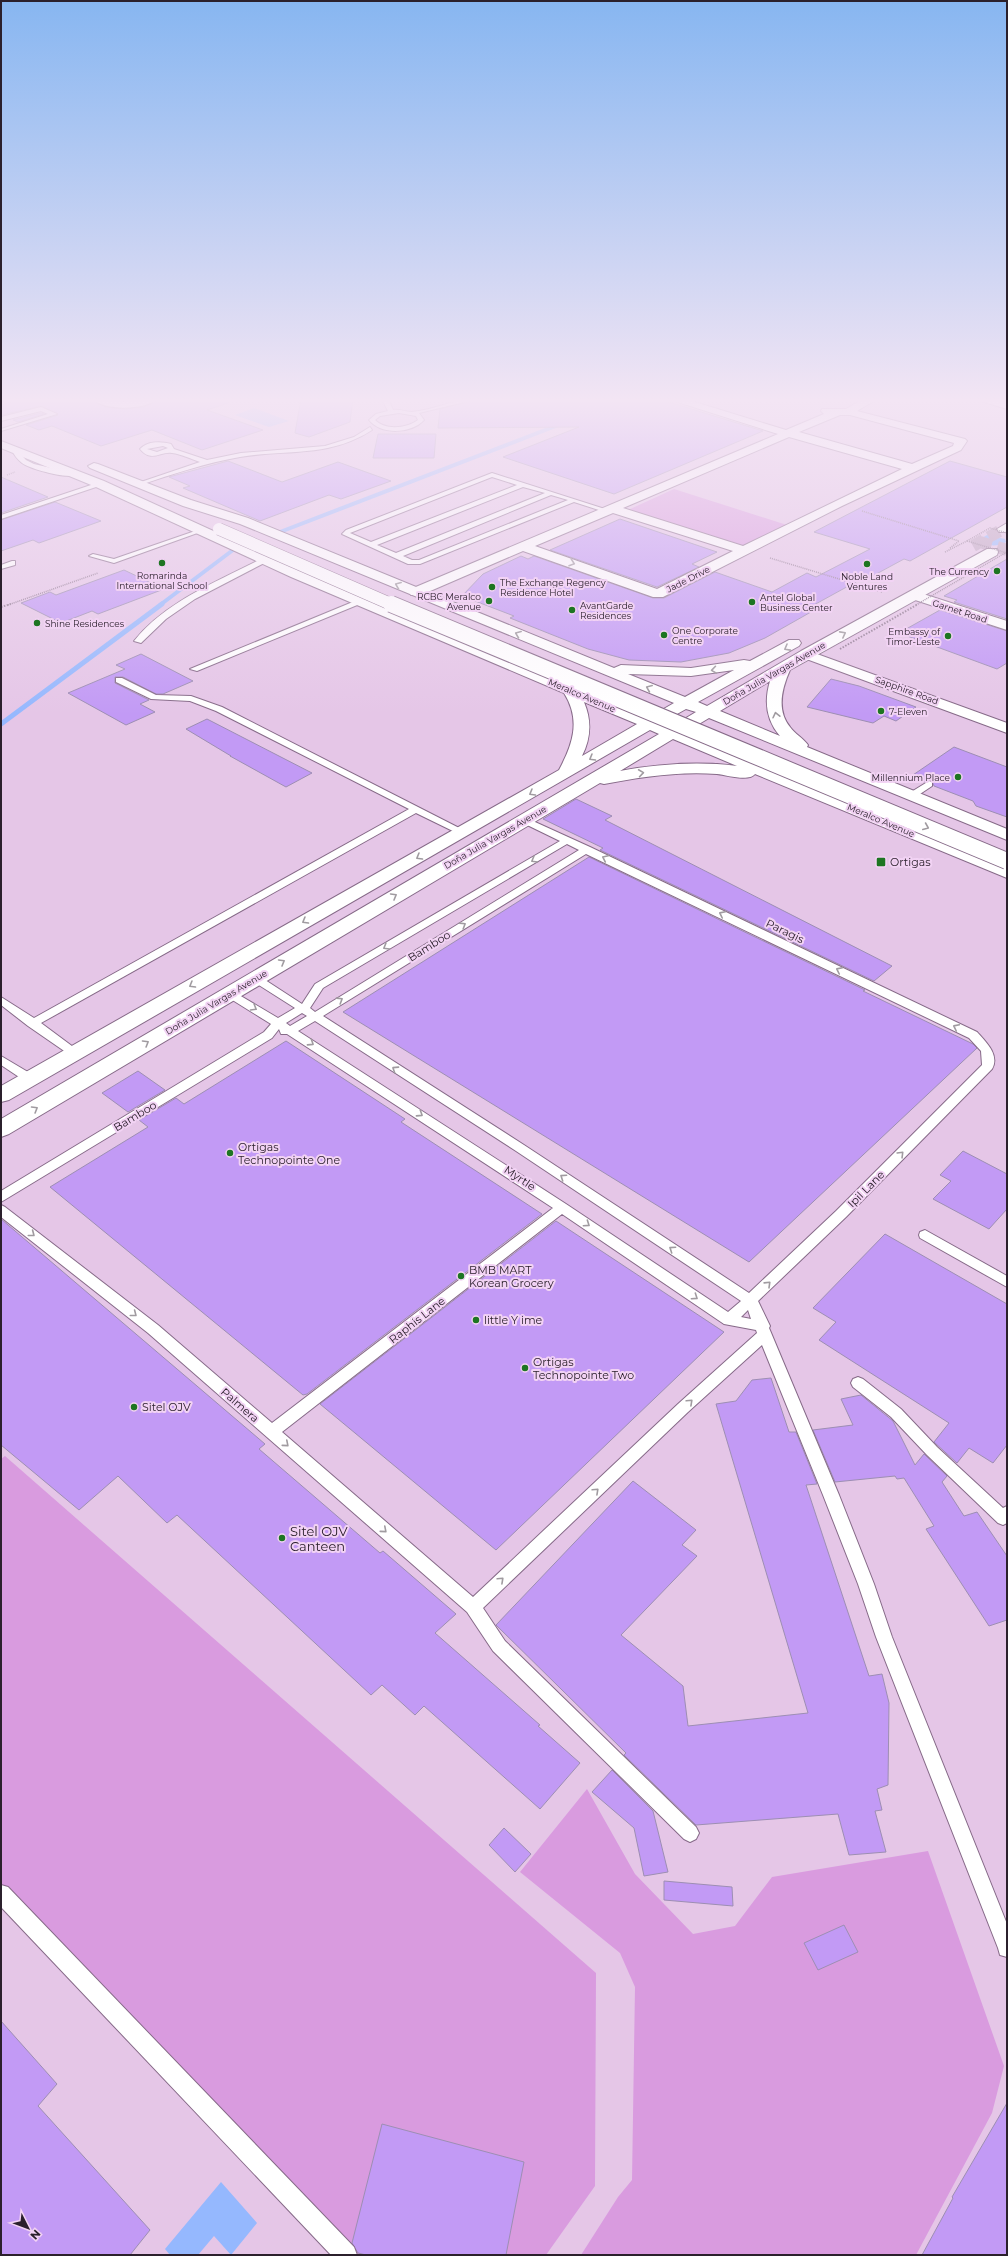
<svg xmlns="http://www.w3.org/2000/svg" width="1008" height="2256" viewBox="0 0 1008 2256" font-family="Montserrat,sans-serif">
<style>
.green{fill:#d99bdf}
.water{fill:#95b8fe}
.lines{fill:none;stroke-linecap:round;stroke-linejoin:round}
.stream-far1{stroke:#95b8fe;stroke-width:4}
.stream{stroke:#95b8fe;stroke-width:5}
.building{fill:#c29af5;stroke:#9d8eb3}
.secondary-tunnel{stroke:#c0a5c2;stroke-width:12;stroke-dasharray:12 6;stroke-linecap:butt}
.lane-casing{stroke:#866a88;stroke-width:2}
.street-casing{stroke:#866a88;stroke-width:2}
.secondary-casing{stroke:#866a88;stroke-width:2}
.path-far1{stroke:#927c94;stroke-width:1.5;stroke-dasharray:1 1;stroke-linecap:butt}
.path{stroke:#927c94;stroke-width:2;stroke-dasharray:1.5 1.5;stroke-linecap:butt}
.lane{fill:#fff;fill-rule:evenodd}
.street{fill:#fff;fill-rule:evenodd}
.secondary{fill:#fff;fill-rule:evenodd}
.secondary-bridge-far1-casing{stroke:#866a88;stroke-width:13;stroke-linecap:butt}
.secondary-bridge-casing{stroke:#866a88;stroke-width:18;stroke-linecap:butt}
.path-bridge-far1{stroke:#927c94;stroke-width:1.5;stroke-dasharray:1 1;stroke-linecap:butt}
.path-bridge{stroke:#927c94;stroke-width:2;stroke-dasharray:1.5 1.5;stroke-linecap:butt}
.secondary-bridge-far1{stroke:#fff;stroke-width:12}
.secondary-bridge{stroke:#fff;stroke-width:16}
.oneway{stroke:#a09ba0}
.poi-dot{fill:#1d7522;stroke:#f2d3f4;stroke-width:1.5}
.labels{text-anchor:middle;dominant-baseline:central;stroke-width:4;stroke-linejoin:round;paint-order:stroke}
.far-poi-label{font-size:9px;fill:#2b202c;stroke:#f2d3f4;text-anchor:start}
.far-street-label{font-size:9px;fill:#2b202c;stroke:#f2d3f4}
.poi-label{font-size:11px;fill:#2b202c;stroke:#f2d3f4;text-anchor:start}
.street-label{font-size:11px;fill:#2b202c;stroke:#f2d3f4}
.near-poi-label{font-size:13px;fill:#2b202c;stroke:#f2d3f4;text-anchor:start}
</style>
<rect width="100%" height="100%" fill="#e5c6e7"/>
<path class="green" d="M674,489L787,525L742,548L628,510Z
M5,1456L596,1973L595,2186L546,2255H331L1,1906V1459Z
M587,1789L635,1874L693,1934L735,1926L772,1877L928,1851L1004,2066L992,2113L916,2255H581L618,2197L632,2180L635,1987L620,1953L520,1872Z"/>
<path class="water" d="M254,408L289,421L269,427L235,415Z
M987,535L1005,539L1006,542C998,547 985,547 980,539Z
M221,2182L257,2223L231,2255L214,2236L198,2255H170L165,2249Z"/>
<g class="lines">
<path class="stream-far1" d="M280,532L561,424
M160,605L233,550"/>
<path class="stream" d="M1,724L162,604"/>
</g>
<path class="building" d="M21,399H92L106,407L125,409L144,407L158,399H228V403L207,410L263,430L202,450L152,430L101,446L52,426L39,430L26,425L58,415L42,406L1,415V405Z
M301,399H353L350,422L309,437L295,433Z
M478,399H659L763,431L614,494L503,457L579,427L438,428L440,409Z
M41,413L44,414L18,422L13,420Z
M378,434H436L434,458H373Z
M228,461L282,482L338,462L391,481L341,499L329,495L260,521L183,488L190,486L169,477Z
M950,461L1007,477V507L910,561L904,559L867,579L863,578L812,606L818,608L765,638L729,653L681,662L629,660L588,649L510,618L514,616L462,596L483,574L521,556L528,559L534,556L653,598H664L715,572L772,592L807,573L816,577L870,549L814,532Z
M1,477L48,497L1,513Z
M55,502L101,521L39,543L33,540L1,551V520Z
M620,519L717,552L692,564L699,567L657,587L550,550Z
M1007,559V619L954,602L957,600L944,596Z
M124,570L164,589L98,614L92,611L61,623L21,603L50,592L56,595Z
M940,610L1007,631V663L997,669L899,633Z
M141,654L193,681L163,694H156L123,677H115V683L149,700L140,704L155,712L126,725L68,693L125,669L116,665Z
M831,679L859,686L916,707L896,721L884,716L873,723L807,707Z
M207,719L312,773L286,787L230,756H231L186,729Z
M954,747L1007,767V817L976,806L973,801L934,786L932,781L928,780L924,782L910,777Z
M576,799L612,816L605,820L892,966L874,981L600,850L603,848L543,819Z
M589,857L865,990L863,991L973,1044L977,1048L749,1262L343,1012Z
M286,1041L405,1119L401,1122L542,1214L307,1394L303,1395L50,1187L148,1127L139,1120L176,1098L184,1104Z
M138,1071L165,1090L128,1112L102,1093Z
M963,1151L1007,1174V1209L989,1229L933,1199L951,1181L940,1175Z
M1,1219L265,1444L259,1449L380,1553L383,1551L456,1614L435,1633L540,1725L538,1726L580,1763L540,1809L424,1706L415,1715L382,1685L371,1695L177,1515L167,1523L118,1476L79,1510L1,1445Z
M556,1221L724,1332L496,1550L320,1404Z
M885,1234L1007,1304V1445L993,1463L969,1448L957,1463L934,1442L949,1423L819,1340L836,1322L813,1308Z
M771,1378L789,1432H796L817,1484L806,1485L869,1676L882,1674L889,1703L888,1785L877,1789L882,1810L875,1811L886,1852L849,1855L838,1814L696,1825L624,1755L626,1753L496,1625L633,1481L696,1530L682,1545L697,1556L621,1635L683,1686L688,1726L808,1713L716,1404L736,1401L752,1380Z
M861,1395L893,1421L915,1465L924,1454L947,1476L942,1482L964,1516L977,1512L1007,1556V1620L989,1626L926,1529L934,1526L904,1478L897,1479L895,1476L835,1482L813,1430L853,1425L841,1399Z
M612,1770L653,1811L668,1872L644,1876L634,1828L592,1792Z
M504,1828L531,1854L515,1872L489,1845Z
M664,1881L732,1887L733,1906L664,1900Z
M844,1925L858,1952L818,1970L804,1943Z
M1,2021L57,2084L38,2106L150,2230L130,2255H1Z
M1007,2103V2255H922L953,2198L952,2197Z
M382,2124L524,2162L506,2255H366L358,2253L352,2243Z"/>
<g class="lines">
<path class="secondary-tunnel" d="M980,542L1007,550
M973,546L1003,529"/>
<defs>
<path id="lane" d="M382,399H388L393,410C400,409 405,412 412,412C434,410 454,399 477,399L419,413L424,420C411,434 381,435 369,420L376,414L388,411ZM399,413L416,416L418,420C407,428 386,431 375,420L380,416Z
M41,407L57,414L1,431V429L48,414L41,411L1,421V417Z
M370,427L372,430C329,458 287,449 240,457C206,463 173,474 140,485L135,484L200,462C191,459 181,454 172,453C161,451 151,463 140,449C147,441 161,441 171,444L174,449L207,460L241,453L325,446L354,437ZM163,446L168,448L157,452L147,449Z
M15,448L26,460L34,464L77,474C69,480 30,469 22,463C17,459 14,455 12,450Z
M492,473L608,510L605,512L574,502L420,564H408L342,534L346,530ZM492,477L517,485L371,542L350,533ZM523,487L545,493L396,553L377,545ZM551,495L568,500L419,560H412L403,556Z
M100,482L103,484L102,485L1,519V515Z
M198,530L203,531L114,563L89,556L93,554L114,559Z
M263,558L270,560L195,599L166,619L141,643L134,641C166,601 219,581 263,558Z
M12,561H15V565L1,569V565Z
M360,599L367,601L197,671L190,669Z
M116,678H122L156,695L191,696L222,707L467,832L465,834H459L416,813L41,1023L80,1052L78,1055H70L28,1026L1,1005V997L34,1018L409,809L216,711L190,701L151,699L116,682Z
M929,781L932,782V786L914,798H908V794Z
M524,817L590,847L977,1032C986,1042 1000,1055 992,1069L846,1217L758,1301L770,1326L769,1328L839,1495L874,1584L892,1637L1007,1924V1957L1000,1955L998,1948L876,1637L858,1584L823,1495L762,1345L688,1412L483,1608L505,1641L696,1827L699,1833L696,1839L690,1842L684,1839L493,1651L467,1612L148,1333L1,1217V1205L5,1207L158,1325L272,1423L553,1208L287,1034H281L279,1029L272,1038L1,1202V1191L264,1032L271,1024L226,996L225,994L226,992H234L278,1018L295,1008L251,980L250,978L251,976H259L302,1004L315,984L560,841L521,822V818ZM567,844L579,850L315,1012L310,1008L323,988ZM586,854L969,1038L981,1051L982,1065L836,1211L749,1293L524,1145L323,1016ZM302,1013L307,1016L290,1026L286,1023ZM315,1021L516,1151L741,1301L728,1312L566,1204L298,1031ZM562,1214L724,1324L756,1330L757,1333L678,1404L473,1597L282,1432ZM748,1310L751,1319L741,1317Z
M1,1056L33,1075L35,1078L33,1081H25L1,1065Z
M925,1230L1007,1276V1287L920,1238L919,1235L920,1232Z
M858,1377L863,1379L901,1409L937,1447L1003,1508L1007,1506V1523L1003,1525L998,1523L927,1455L891,1417L853,1387L851,1383L853,1379Z
M1,1885L8,1887L354,2247L357,2255H331L1,1907Z"/>
<path id="street" d="M93,399L125,402L157,399C146,410 104,411 93,399Z
M668,399H685L786,430L824,414L821,411L822,409H846L863,399H877L857,411L965,439L967,441L961,450L842,506L663,597H653L523,551L421,595H411L409,592L411,589L778,434ZM840,415H850L954,443L953,446L912,464L799,432ZM789,437L902,469L743,546L623,508ZM613,513L733,551L657,589L535,546Z
M914,591L1007,621V630L909,598L907,595Z
M806,650L1007,723V733L801,657L799,654Z"/>
<path id="secondary" d="M974,399H993L1007,403V409Z
M1,441L104,481L301,571L648,718L674,703L240,524L183,506L90,468L88,466L94,463L98,464L191,500L248,518L614,668L621,665L691,668L744,660L750,661L789,640H799L801,643L799,646L698,702L707,706L801,651L987,549H997L998,552L997,555L790,670C782,688 776,710 790,727C795,734 803,738 808,745L807,747L1007,829V840L709,718L684,733L1007,867V878L755,774C749,782 726,775 717,774C679,771 641,777 604,784L600,783L9,1134L1,1137V1119L659,734L650,730L9,1100L1,1102V1086L559,770C573,744 581,720 564,693L291,577L96,487L1,448ZM734,670L685,697L628,674L691,676ZM770,681C764,701 766,720 780,736L720,711ZM584,702L637,724L582,756C591,738 592,721 584,702ZM686,709L696,712L671,727L661,723ZM673,739L737,766C698,761 658,764 620,771Z
M1007,523V532H999L997,529Z"/>
</defs>
<use href="#lane" class="lane-casing"/>
<use href="#street" class="street-casing"/>
<use href="#secondary" class="secondary-casing"/>
<path class="path-far1" d="M1,402L10,400
M7,475L15,472
M862,511L959,541
M950,548L959,541
M945,552L967,541
M770,558L882,592
M8,605L98,573"/>
<path class="path" d="M1,607L11,604"/>
<use href="#lane" class="lane"/>
<use href="#street" class="street"/>
<use href="#secondary" class="secondary"/>
<defs>
<path id="secondary-bridge-far1" d="M219,529L393,605"/>
<path id="secondary-bridge" d="M391,604L1007,861"/>
</defs>
<use href="#secondary-bridge-far1" class="secondary-bridge-far1-casing"/>
<use href="#secondary-bridge" class="secondary-bridge-casing"/>
<path class="path-bridge-far1" d="M967,541L990,528L1007,533
M967,541L1007,553
M916,605L1005,553"/>
<path class="path-bridge" d="M840,649L918,604"/>
<use href="#secondary-bridge-far1" class="secondary-bridge-far1"/>
<use href="#secondary-bridge" class="secondary-bridge"/>
</g>
<defs><path id="oneway-chevron" d="M-2-3.5L2.5 0L-2 3.5" fill="none" stroke-width="1.6" stroke-linecap="round" stroke-linejoin="round"/></defs>
<g class="oneway">
<use href="#oneway-chevron" transform="translate(572 563) rotate(19)"/>
<use href="#oneway-chevron" transform="translate(398 585) rotate(-158)"/>
<use href="#oneway-chevron" transform="translate(518 634) rotate(-158)"/>
<use href="#oneway-chevron" transform="translate(843 634) rotate(-28)"/>
<use href="#oneway-chevron" transform="translate(787 648) rotate(151)"/>
<use href="#oneway-chevron" transform="translate(714 670) rotate(172)"/>
<use href="#oneway-chevron" transform="translate(649 688) rotate(-157)"/>
<use href="#oneway-chevron" transform="translate(776 715) rotate(-103)"/>
<use href="#oneway-chevron" transform="translate(592 758) rotate(150)"/>
<use href="#oneway-chevron" transform="translate(641 773) rotate(-8)"/>
<use href="#oneway-chevron" transform="translate(532 793) rotate(150)"/>
<use href="#oneway-chevron" transform="translate(926 827) rotate(23)"/>
<use href="#oneway-chevron" transform="translate(419 857) rotate(150)"/>
<use href="#oneway-chevron" transform="translate(605 858) rotate(-155)"/>
<use href="#oneway-chevron" transform="translate(534 860) rotate(150)"/>
<use href="#oneway-chevron" transform="translate(394 896) rotate(-30)"/>
<use href="#oneway-chevron" transform="translate(722 914) rotate(-154)"/>
<use href="#oneway-chevron" transform="translate(305 921) rotate(150)"/>
<use href="#oneway-chevron" transform="translate(463 925) rotate(-32)"/>
<use href="#oneway-chevron" transform="translate(386 947) rotate(150)"/>
<use href="#oneway-chevron" transform="translate(282 962) rotate(-30)"/>
<use href="#oneway-chevron" transform="translate(839 970) rotate(-154)"/>
<use href="#oneway-chevron" transform="translate(192 985) rotate(150)"/>
<use href="#oneway-chevron" transform="translate(340 1000) rotate(-32)"/>
<use href="#oneway-chevron" transform="translate(254 1008) rotate(31)"/>
<use href="#oneway-chevron" transform="translate(956 1027) rotate(-154)"/>
<use href="#oneway-chevron" transform="translate(146 1043) rotate(-31)"/>
<use href="#oneway-chevron" transform="translate(311 1043) rotate(33)"/>
<use href="#oneway-chevron" transform="translate(395 1069) rotate(-147)"/>
<use href="#oneway-chevron" transform="translate(35 1109) rotate(-31)"/>
<use href="#oneway-chevron" transform="translate(420 1114) rotate(33)"/>
<use href="#oneway-chevron" transform="translate(901 1154) rotate(-45)"/>
<use href="#oneway-chevron" transform="translate(563 1177) rotate(-146)"/>
<use href="#oneway-chevron" transform="translate(587 1224) rotate(34)"/>
<use href="#oneway-chevron" transform="translate(32 1234) rotate(38)"/>
<use href="#oneway-chevron" transform="translate(672 1249) rotate(-146)"/>
<use href="#oneway-chevron" transform="translate(768 1284) rotate(-44)"/>
<use href="#oneway-chevron" transform="translate(695 1297) rotate(34)"/>
<use href="#oneway-chevron" transform="translate(134 1314) rotate(38)"/>
<use href="#oneway-chevron" transform="translate(690 1402) rotate(-43)"/>
<use href="#oneway-chevron" transform="translate(286 1444) rotate(41)"/>
<use href="#oneway-chevron" transform="translate(596 1491) rotate(-43)"/>
<use href="#oneway-chevron" transform="translate(384 1530) rotate(41)"/>
<use href="#oneway-chevron" transform="translate(501 1580) rotate(-43)"/>
</g>
<linearGradient id="sky" x2="0" y2="1"><stop stop-color="#87b6f1"/><stop offset="0.56" stop-color="#f3e5f4"/><stop offset="1" stop-color="#f3e5f4" stop-opacity="0"/></linearGradient>
<rect width="1008" height="715" fill="url(#sky)"/>
<g class="poi-dot">
<circle cx="162" cy="563" r="4"/>
<circle cx="867" cy="564" r="4"/>
<circle cx="997" cy="571" r="4"/>
<circle cx="492" cy="587" r="4"/>
<circle cx="489" cy="601" r="4"/>
<circle cx="752" cy="602" r="4"/>
<circle cx="572" cy="610" r="4"/>
<circle cx="37" cy="623" r="4"/>
<circle cx="664" cy="635" r="4"/>
<circle cx="948" cy="636" r="4"/>
<circle cx="881" cy="711" r="4"/>
<circle cx="958" cy="777" r="4"/>
<rect x="876" y="857" width="10" height="10" rx="2"/>
<circle cx="230" cy="1153" r="4"/>
<circle cx="461" cy="1276" r="4"/>
<circle cx="476" cy="1320" r="4"/>
<circle cx="525" cy="1368" r="4"/>
<circle cx="134" cy="1407" r="4"/>
<circle cx="282" cy="1538" r="4"/>
</g>
<g class="labels">
<g class="far-poi-label">
<text x="989" y="571" text-anchor="end">The Currency</text>
<text x="162" y="575" text-anchor="middle">Romarinda<tspan x="162" dy="10">International School</tspan></text>
<text x="867" y="576" text-anchor="middle">Noble Land<tspan x="867" dy="10">Ventures</tspan></text>
<text x="500" y="582">The Exchange Regency<tspan x="500" dy="10">Residence Hotel</tspan></text>
<text x="481" y="596" text-anchor="end">RCBC Meralco<tspan x="481" dy="10">Avenue</tspan></text>
<text x="760" y="597">Antel Global<tspan x="760" dy="10">Business Center</tspan></text>
<text x="580" y="605">AvantGarde<tspan x="580" dy="10">Residences</tspan></text>
<text x="45" y="623">Shine Residences</text>
<text x="672" y="630">One Corporate<tspan x="672" dy="10">Centre</tspan></text>
<text x="940" y="631" text-anchor="end">Embassy of<tspan x="940" dy="10">Timor-Leste</tspan></text>
<text x="889" y="711">7-Eleven</text>
<text x="950" y="777" text-anchor="end">Millennium Place</text>
</g>
<g class="far-street-label">
<text transform="translate(688 579) rotate(-27)">Jade Drive</text>
<text transform="translate(960 611) rotate(18)">Garnet Road</text>
<text transform="translate(774 673) rotate(-30)">Doña Julia Vargas Avenue</text>
<text transform="translate(907 690) rotate(20)">Sapphire Road</text>
<text transform="translate(582 695) rotate(23)">Meralco Avenue</text>
<text transform="translate(881 820) rotate(23)">Meralco Avenue</text>
<text transform="translate(495 837) rotate(-30)">Doña Julia Vargas Avenue</text>
<text transform="translate(216 1002) rotate(-31)">Doña Julia Vargas Avenue</text>
</g>
<g class="poi-label">
<text x="890" y="862">Ortigas</text>
<text x="238" y="1147">Ortigas<tspan x="238" dy="13">Technopointe One</tspan></text>
<text x="469" y="1270">BMB MART<tspan x="469" dy="13">Korean Grocery</tspan></text>
<text x="484" y="1320">little Y ime</text>
<text x="533" y="1362">Ortigas<tspan x="533" dy="13">Technopointe Two</tspan></text>
<text x="142" y="1407">Sitel OJV</text>
</g>
<g class="street-label">
<text transform="translate(785 931) rotate(26)">Paragis</text>
<text transform="translate(429 946) rotate(-32)">Bamboo</text>
<text transform="translate(135 1116) rotate(-31)">Bamboo</text>
<text transform="translate(520 1178) rotate(34)">Myrtle</text>
<text transform="translate(866 1189) rotate(-45)">Ipil Lane</text>
<text transform="translate(417 1320) rotate(-38)">Raphis Lane</text>
<text transform="translate(240 1405) rotate(41)">Palmera</text>
</g>
<g class="near-poi-label">
<text x="290" y="1531">Sitel OJV<tspan x="290" dy="15">Canteen</tspan></text>
</g>
</g>
<rect width="1008" height="2256" fill="none" stroke="#2b202c" stroke-width="4"/>
<g transform="translate(28 2228) rotate(132)" stroke="#f2d3f4" stroke-width="3" paint-order="stroke">
<path d="M0-3L7 15L0 10L-7 15Z" fill="#2b202c"/>
<text y="-6" font-size="11" font-weight="bold" text-anchor="middle" fill="#2b202c">N</text>
</g>
</svg>
